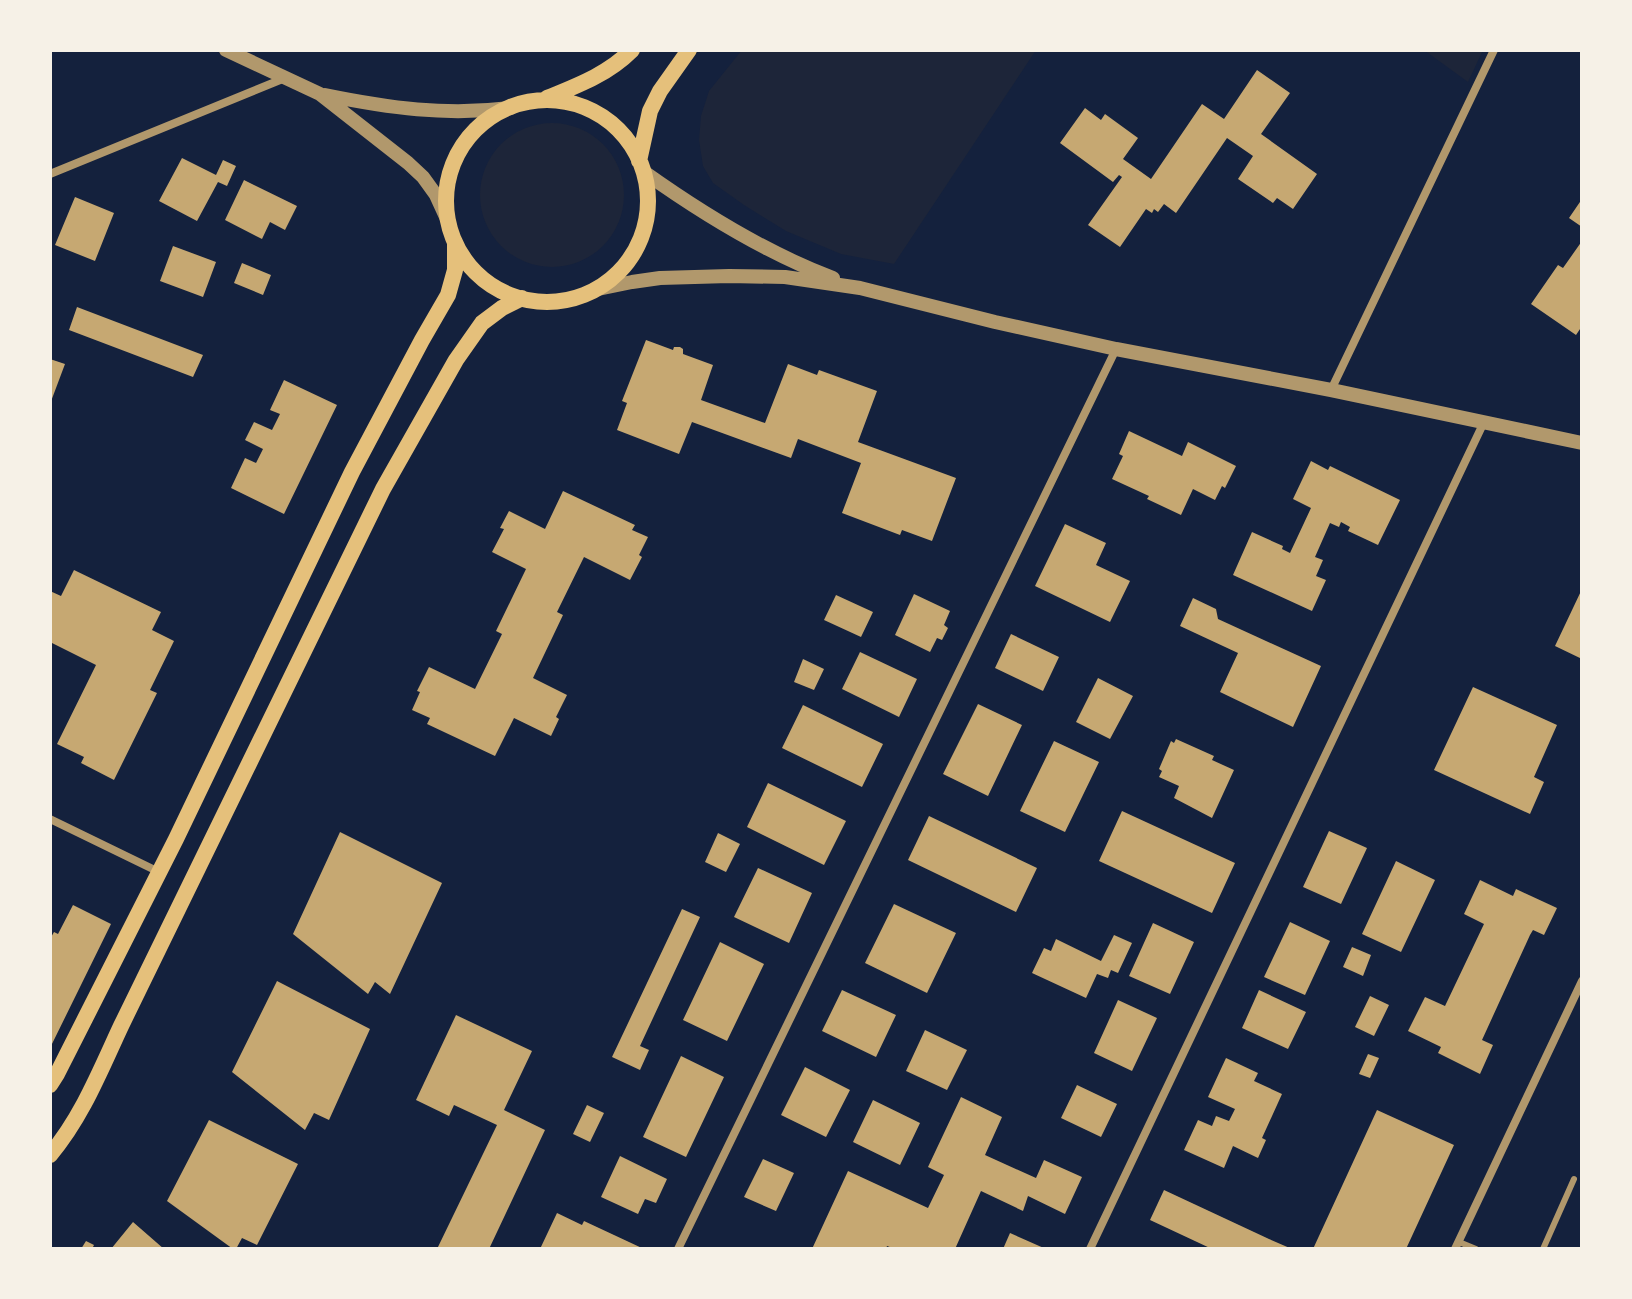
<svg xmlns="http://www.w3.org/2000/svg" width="1632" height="1299" viewBox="0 0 1632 1299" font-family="'Noto Sans',sans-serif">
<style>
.green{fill:#1d2539}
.building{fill:#c6a872}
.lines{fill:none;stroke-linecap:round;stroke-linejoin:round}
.service{stroke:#b1986c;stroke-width:6}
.minor{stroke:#b1986c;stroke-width:8}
.tertiary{stroke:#b1986c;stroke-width:14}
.secondary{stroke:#e5c07b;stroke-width:16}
</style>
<rect width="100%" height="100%" fill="#14213d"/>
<path class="green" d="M742,50H1036L894,264L841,254L786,231L744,205L713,183L703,166L699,140L701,116L709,91Z
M1424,50H1483L1468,82Z
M480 195a72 72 0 1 1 144 0a72 72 0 1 1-144 0Z"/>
<path class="building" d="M1257,70L1290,93L1261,134L1317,174L1293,209L1277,198L1273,203L1238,179L1253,156L1227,138L1176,213L1164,204L1158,212L1154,209L1152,213L1146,209L1120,247L1088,225L1122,177L1119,175L1113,182L1060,143L1085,108L1101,120L1105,114L1138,138L1123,159L1151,179L1202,104L1224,119Z
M182,158L216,175L223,160L236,166L227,186L218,182L197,221L159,201Z
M244,180L297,206L285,230L270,222L262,239L225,220Z
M75,197L114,213L95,261L55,245Z
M1582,199V227L1569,218Z
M1582,241V326L1576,335L1531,304L1558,265L1563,268Z
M173,246L216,262L203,297L160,281Z
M242,263L271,275L263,295L234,283Z
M77,307L203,355L193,377L69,330Z
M646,340L673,350L674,347H680L683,349V354L713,365L701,400L765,423L788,364L817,375L819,370L877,391L858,442L956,478L932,541L902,530L900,535L842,513L861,463L798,439L791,458L692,422L679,454L617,430L627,403L622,401Z
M50,359L65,364L50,404Z
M284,380L337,405L284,514L231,488L245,458L256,463L263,449L245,440L254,422L272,430L280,414L270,410Z
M1129,431L1182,456L1188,442L1236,466L1225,488L1222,486L1215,500L1193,489L1181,515L1147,499L1149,496L1112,479L1123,456L1119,454Z
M1311,461L1328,470L1330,466L1400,500L1378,545L1348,531L1350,527L1341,522L1339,527L1330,523L1315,557L1323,560L1316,576L1326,580L1312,611L1233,575L1252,532L1283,546L1282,549L1290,553L1311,508L1293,499Z
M563,491L635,525L632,530L648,537L639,555L642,557L630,580L584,557L557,612L563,615L533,678L567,695L556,717L559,719L551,736L514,718L495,756L427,724L430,718L412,710L420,692L417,691L429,667L475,689L502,634L496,631L526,569L492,552L504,529L500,528L509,511L545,529Z
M1065,524L1106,543L1096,565L1130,581L1110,622L1035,586Z
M74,570L161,612L152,630L174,641L150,690L157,693L114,780L81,763L84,757L57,744L96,665L50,642V591L61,596Z
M1582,589V659L1555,646Z
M914,594L950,611L944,625L948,628L942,640L937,638L930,652L895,635Z
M836,595L873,612L861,637L824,620Z
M1193,598L1216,609L1218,619L1321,666L1293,727L1220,692L1238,653L1180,626Z
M1011,634L1059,657L1043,691L995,668Z
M860,652L917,679L899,717L842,689Z
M803,659L824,669L814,690L794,682Z
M1098,678L1133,696L1110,739L1076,722Z
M1473,687L1557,725L1534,777L1544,782L1530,814L1434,770Z
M978,704L1022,725L988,796L943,774Z
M803,705L883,744L862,787L782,748Z
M1176,739L1214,756L1212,760L1234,770L1212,818L1174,798L1179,786L1159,777L1162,771L1159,769L1171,741L1174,743Z
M1054,741L1099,762L1065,832L1020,811Z
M768,783L846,821L824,865L747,827Z
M1122,811L1235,863L1212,913L1099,861Z
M929,816L1037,868L1016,912L908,860Z
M1329,831L1367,848L1341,904L1303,887Z
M340,832L442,883L390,994L375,982L368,994L293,934Z
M718,833L740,844L726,872L705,862Z
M1396,861L1435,880L1401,952L1362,934Z
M758,868L812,893L789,943L734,917Z
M1480,880L1513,896L1516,889L1557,908L1544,935L1533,930L1530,935L1482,1040L1493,1045L1480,1074L1438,1053L1441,1047L1408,1031L1425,997L1445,1006L1484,924L1464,914Z
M894,904L956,933L927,993L865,963Z
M73,905L111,924L50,1048V939L54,932L58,934Z
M682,909L700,917L640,1046L649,1050L640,1070L612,1057Z
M1290,922L1330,941L1305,995L1264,977Z
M1153,923L1194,942L1170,994L1129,976Z
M1114,935L1132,943L1118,973L1111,970L1108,978L1097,974L1086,998L1032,973L1044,948L1051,951L1056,939L1101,961Z
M720,942L764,964L727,1041L683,1020Z
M1352,947L1371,955L1363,976L1343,967Z
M277,981L370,1029L329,1120L314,1113L305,1130L232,1072Z
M842,990L896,1015L876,1057L822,1031Z
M1259,990L1306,1012L1288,1049L1242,1028Z
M1370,996L1389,1005L1374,1036L1355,1027Z
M1118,1000L1157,1018L1132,1071L1094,1053Z
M456,1015L532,1051L504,1110L545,1130L489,1249H437L497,1125L454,1105L449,1116L416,1100Z
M925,1030L967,1050L947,1090L906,1071Z
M1368,1054L1379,1058L1370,1078L1359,1074Z
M681,1056L724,1077L686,1157L643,1137Z
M1226,1058L1258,1073L1254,1081L1282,1094L1262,1138L1266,1140L1258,1158L1233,1146L1224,1168L1184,1150L1198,1120L1212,1126L1216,1116L1229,1121L1235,1109L1208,1097Z
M805,1067L850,1090L826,1137L781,1115Z
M1077,1085L1117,1104L1101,1137L1061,1118Z
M961,1097L1002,1117L985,1155L1036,1178L1044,1160L1082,1177L1065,1214L1028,1196L1023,1211L981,1191L955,1249H895L887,1246L886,1249H812L848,1171L928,1208L944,1175L928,1167Z
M873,1100L920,1123L900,1165L853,1142Z
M587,1105L604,1113L590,1142L573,1134Z
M1377,1110L1454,1145L1406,1249H1313Z
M209,1120L298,1164L257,1245L242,1238L236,1249H233L167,1201Z
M620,1156L667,1179L656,1203L645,1199L638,1214L601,1197Z
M763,1159L794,1173L776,1211L744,1197Z
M1164,1190L1269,1239L1292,1249H1212L1150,1220Z
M557,1213L582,1225L584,1221L644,1249H540Z
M133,1222L164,1249H111Z
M1010,1233L1046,1249H1003Z
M86,1241L94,1245L92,1249H81Z"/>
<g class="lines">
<path class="service" d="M1459,1242L1476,1249
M1543,1249L1574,1179"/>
<path class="minor" d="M50,174L285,78
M1331,390L1494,50
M50,819L159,872
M678,1249L1116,349
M1090,1249L1484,422
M1455,1249L1582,981"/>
<path class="tertiary" d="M226,50L320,94L408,163L423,177L436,195L447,219
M325,95C389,108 445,116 511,108
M644,172C703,214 766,253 833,278
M598,289L632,282L660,278L729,276L785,277L860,288L995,322L1116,349L1331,390L1582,443"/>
<path class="secondary" d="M547,98C579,85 608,74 632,50
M446 201a101 101 0 1 1 202 0a101 101 0 1 1-202 0Z
M639,161L650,111L660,91L689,50
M50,1085L57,1074L176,839L352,472L422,340L448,295L455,270V244
M50,1155C82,1117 100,1071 121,1026L383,489L456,360L482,323L502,308L522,298"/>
</g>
<rect width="1632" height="1299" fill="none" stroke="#f6f1e7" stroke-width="104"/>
</svg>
